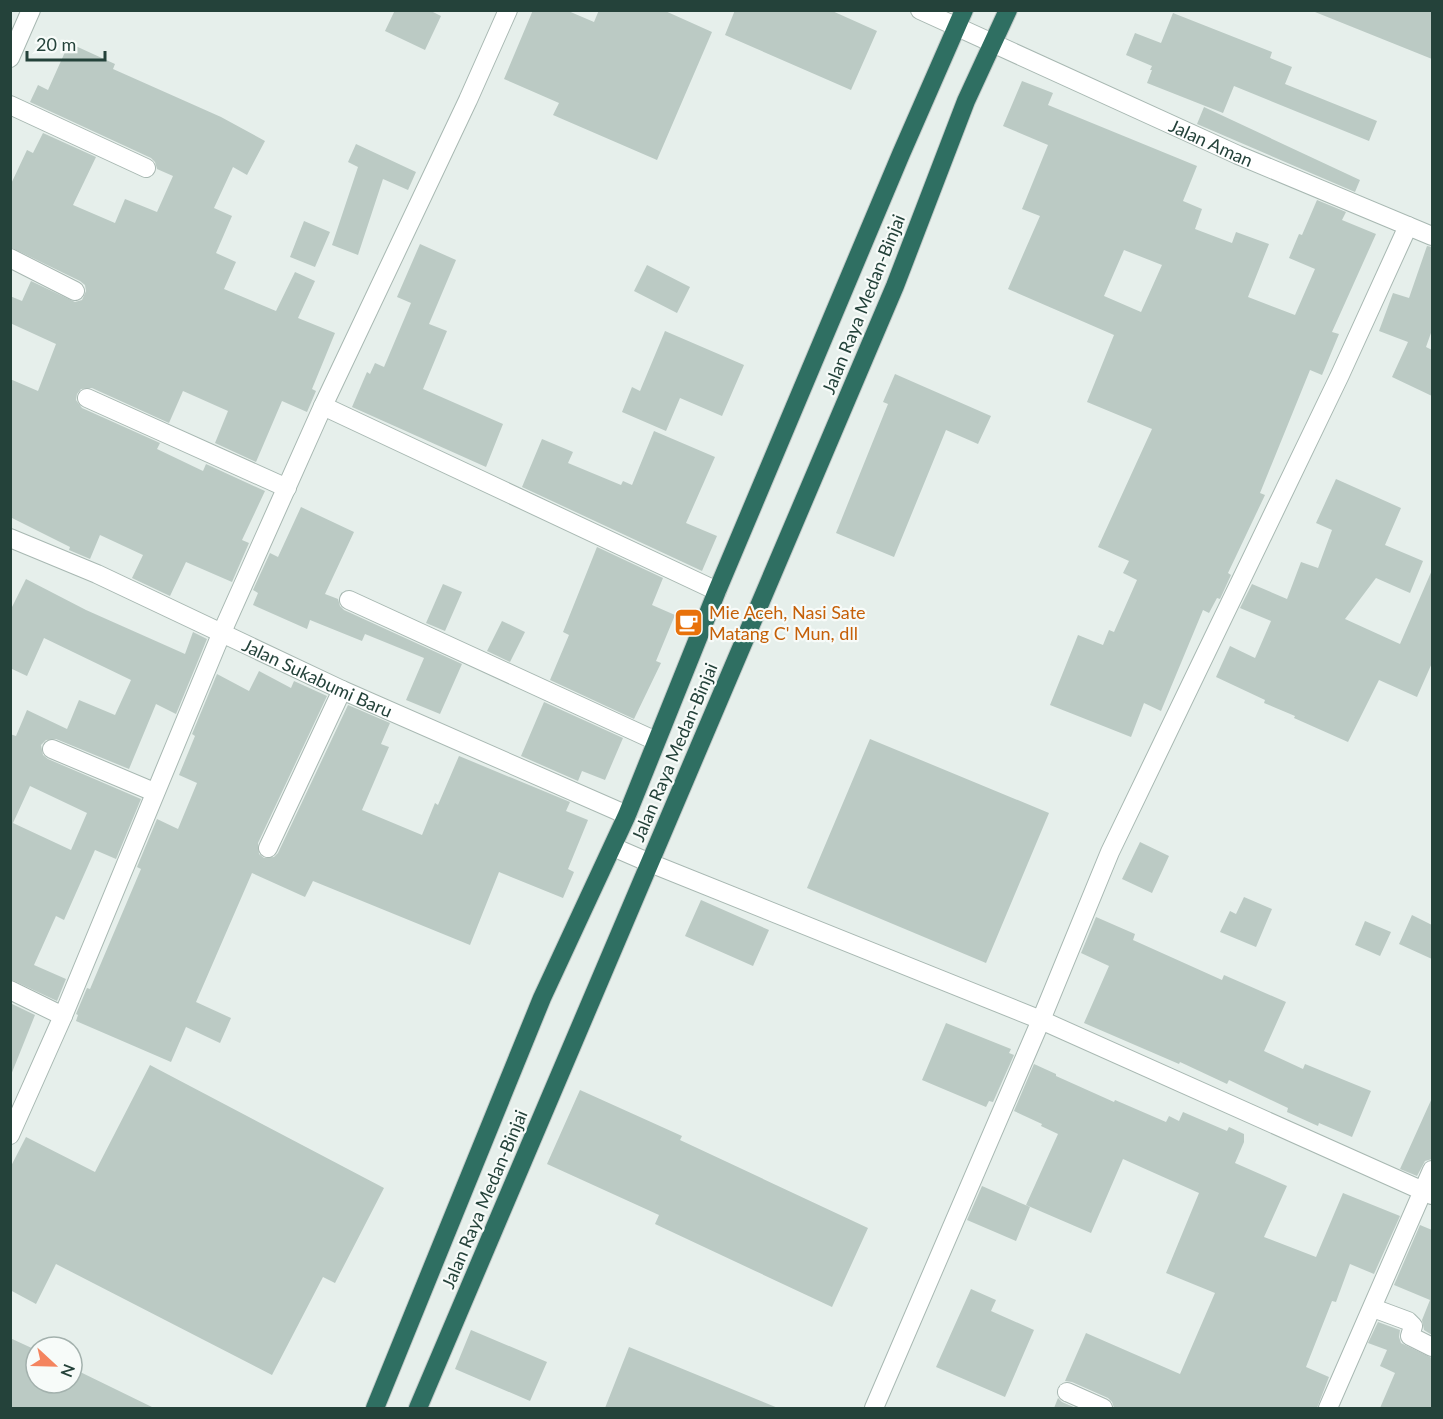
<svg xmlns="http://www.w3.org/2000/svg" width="1443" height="1419" viewBox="0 0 1443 1419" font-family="Lato,sans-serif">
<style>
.building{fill:#bbcac4;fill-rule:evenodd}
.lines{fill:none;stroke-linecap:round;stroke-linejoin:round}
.street-casing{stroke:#a8b8b2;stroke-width:20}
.highway-casing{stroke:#c2cac8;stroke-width:20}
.street{stroke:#fff;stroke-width:18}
.highway{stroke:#2f6f62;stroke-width:18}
.labels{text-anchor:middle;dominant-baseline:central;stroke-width:4.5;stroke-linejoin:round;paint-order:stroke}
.street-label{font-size:18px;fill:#24423a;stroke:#f7fbf9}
.food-label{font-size:18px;fill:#c56008;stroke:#f7fbf9;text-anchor:start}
</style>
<rect width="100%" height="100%" fill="#e6efeb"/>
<path class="building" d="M395,10H429L441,16L425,50L385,31Z
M533,10H566L594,22L599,10H663L712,32L657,160L553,115L559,103L504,79Z
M735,10H830L877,31L851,90L725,35Z
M1315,10H1432V59L1315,12Z
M1173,13L1272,52L1270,58L1292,67L1285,84L1377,121L1369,141L1234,86L1223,113L1147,83L1152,70H1150L1152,66L1126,55L1135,33L1161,43Z
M69,43L115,64L113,69L221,117L265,141L247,175L233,167L214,208L232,216L216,253L236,262L224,289L276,311L295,272L315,281L298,318L335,333L312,389L316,391L307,412L282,401L256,462L215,443L228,411L183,391L169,423L92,388L81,389L77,394L76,400L82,408L160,443L157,449L203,471L206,464L265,491L242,540L249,543L232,582L186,562L170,596L132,578L143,555L100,535L90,559L69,550L70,547L10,517V379L38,391L56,344L10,323V296L22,301L31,281L75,302L82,300L86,291L85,285L80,281L10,247V186L27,150L33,153L43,133L96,157L73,205L115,223L125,199L157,212L173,176L157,169L155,162L151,158L30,102L38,85L48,90Z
M1022,81L1053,93L1048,105L1197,166L1183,201L1202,209L1195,229L1232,243L1236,232L1269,244L1248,297L1295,315L1315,269L1289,258L1299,234L1302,235L1317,200L1346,212L1342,220L1376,234L1332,332L1339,334L1322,375L1310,370L1260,493L1265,495L1228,573L1231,575L1220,599L1217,598L1209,613L1203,610L1161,711L1144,703L1131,737L1050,705L1078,635L1103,645L1109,630L1114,632L1137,580L1123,573L1129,561L1098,547L1152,429L1087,402L1114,335L1008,289L1040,216L1022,209L1048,145L1003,126ZM1124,250L1162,265L1141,312L1104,296Z
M1204,107L1360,180L1355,192L1197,124Z
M356,144L416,172L408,190L383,179L358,255L332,245L358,167L348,162Z
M304,221L330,232L315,267L290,257Z
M420,244L456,260L429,324L447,331L423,389L503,424L486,467L352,407L367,372L370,374L375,363L384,367L411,303L397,297Z
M1427,246L1432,247V330L1426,347L1432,350V396L1392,377L1408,342L1379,331L1393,293L1409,298Z
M647,265L690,287L677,313L634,291Z
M665,331L744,365L722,416L680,398L666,431L622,412L632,387L640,391Z
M895,374L991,416L978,444L946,430L894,557L836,533L888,404L883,402Z
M654,431L715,457L686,523L717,536L702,571L522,487L542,439L573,452L568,463L621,485L623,481L632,485Z
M1336,479L1401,508L1385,545L1423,561L1410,593L1376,578L1345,619L1400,644L1432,570V663L1417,697L1379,680L1348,742L1294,718L1295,716L1264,703L1265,700L1216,677L1230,646L1255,658L1271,621L1240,608L1252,584L1287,599L1301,562L1318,568L1332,530L1316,523Z
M301,507L354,532L325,594L338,599L340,606L344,610L462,664L440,714L406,700L424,658L365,634L362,641L310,620L307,629L253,605L258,593L253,590L270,553L278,557Z
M597,547L663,578L652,605L675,615L656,661L661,663L634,719L550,680L569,635L563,632Z
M26,579L86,610L185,654L193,632L207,639L176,714L156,704L129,769L56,739L46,740L41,745L43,755L48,759L141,799L116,859L95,850L64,920L56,916L34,965L66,979L57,1001L10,979V734L16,736L27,710L67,729L79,700L115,715L131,680L44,638L27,676L10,668V611ZM30,786L87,813L71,850L13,823Z
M443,584L462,592L445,631L426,623Z
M502,621L525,632L510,662L487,651Z
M259,671L291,688L294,681L327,696L258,843L259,854L264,858L274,857L278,853L348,705L390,723L381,744L389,747L362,810L422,835L435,803L438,805L459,756L570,802L566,811L588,820L568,869L574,872L563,898L499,872L470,945L313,881L305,897L252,873L196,1002L231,1018L220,1043L186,1027L171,1062L76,1021L78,1015L76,1014L87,988L90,989L141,869L137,867L157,819L178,829L197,783L179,775L195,736L192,734L217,674L249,691Z
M544,702L623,738L605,780L582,771L578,781L521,756Z
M870,739L1049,813L986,963L807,888Z
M1140,842L1169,856L1152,893L1122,879Z
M1244,897L1272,909L1256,947L1220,932L1230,911L1236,914Z
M701,900L769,930L753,966L685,936Z
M1412,915L1432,925V959L1399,944Z
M1096,917L1135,934L1133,940L1222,980L1224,975L1286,1002L1264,1051L1303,1069L1305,1064L1371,1091L1352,1137L1319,1123L1318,1126L1287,1112L1288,1108L1229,1080L1227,1084L1180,1062L1179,1064L1084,1023L1109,966L1081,953Z
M1365,921L1391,932L1380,956L1355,945Z
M10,1003L35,1015L11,1075H10Z
M946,1023L1011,1049L1009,1053L1014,1055L993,1102L989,1101L986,1107L922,1080Z
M1034,1064L1056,1074V1076L1114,1102L1115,1100L1166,1122L1169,1116L1179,1121L1183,1112L1227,1131L1229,1127L1244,1134V1142L1235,1163L1287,1186L1264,1237L1316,1257L1343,1193L1400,1216L1374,1274L1350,1264L1336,1302L1332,1301L1306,1367L1329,1377L1317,1408H1114L1112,1402L1108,1398L1072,1382L1065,1381L1086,1333L1180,1374L1215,1293L1166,1273L1199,1193L1123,1159L1091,1233L1026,1205L1058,1134L1041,1126L1042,1124L1014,1111Z
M150,1065L384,1188L335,1283L323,1277L272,1375L56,1264L36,1304L10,1290V1168L26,1137L95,1172Z
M580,1090L682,1136L680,1140L868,1228L832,1307L655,1224L659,1215L547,1164Z
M1432,1098V1159L1425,1161L1417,1176L1400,1169Z
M982,1186L1030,1207L1016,1241L967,1220Z
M1420,1225L1432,1230V1335L1424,1330L1422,1320L1430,1300L1394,1285Z
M971,1289L996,1300L991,1311L1034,1330L1005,1397L936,1367Z
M1378,1322L1400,1330L1399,1337L1401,1343L1432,1358V1408H1380L1395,1373L1380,1366L1387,1350L1368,1343Z
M471,1330L547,1362L530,1401L455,1369Z
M10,1338L36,1350V1383H72V1368L154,1408H10Z
M629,1347L778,1408H605Z
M1058,1398L1062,1402L1076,1408H1054Z"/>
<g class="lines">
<defs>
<g id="street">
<path id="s1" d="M920,10L1238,155L1432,236"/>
<path d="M10,58L31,10"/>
<path d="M10,105L146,168"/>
<path d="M10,258L75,291"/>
<path d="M87,398L287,488"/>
<path d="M323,406L717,591"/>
<path id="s2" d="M10,538L97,574L342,690L627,815"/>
<path d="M349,600L656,741"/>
<path d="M52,749L154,792"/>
<path d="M613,847L650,863L1041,1020L1432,1195"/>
<path d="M268,848L342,690"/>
<path d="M10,990L63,1016"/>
<path d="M10,1135L63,1016L222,632L323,406L468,100L508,10"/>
<path d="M1373,1308L1408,1321L1413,1326L1410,1336L1432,1347"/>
<path d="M1067,1392L1103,1408"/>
<path d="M874,1408L1041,1020L1110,852L1340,375L1408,226"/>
<path d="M1328,1408L1432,1170"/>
</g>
<path id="highway" d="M375,1408L542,998L627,815L717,591L901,154L964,10
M418,1408L895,286L966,101L1008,10"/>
</defs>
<use href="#street" class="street-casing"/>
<use href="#highway" class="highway-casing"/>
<use href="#street" class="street"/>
<use href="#highway" class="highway"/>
</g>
<defs>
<symbol id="cafe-square" viewBox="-11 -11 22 22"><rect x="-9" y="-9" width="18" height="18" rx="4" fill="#e8710a" stroke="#f7fbf9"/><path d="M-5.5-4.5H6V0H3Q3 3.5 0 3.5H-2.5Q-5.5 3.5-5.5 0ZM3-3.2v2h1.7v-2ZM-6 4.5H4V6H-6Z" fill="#fff"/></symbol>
</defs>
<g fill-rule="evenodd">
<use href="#cafe-square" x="672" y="606" width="33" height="33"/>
</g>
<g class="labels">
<g class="street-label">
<text stroke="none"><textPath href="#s1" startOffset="320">Jalan Aman</textPath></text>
<text transform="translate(863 304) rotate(-68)">Jalan Raya Medan-Binjai</text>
<text stroke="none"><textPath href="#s2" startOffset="338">Jalan Sukabumi Baru</textPath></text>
<text transform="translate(674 752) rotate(-67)">Jalan Raya Medan-Binjai</text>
<text transform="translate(484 1199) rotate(-67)">Jalan Raya Medan-Binjai</text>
</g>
<g class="food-label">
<text x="709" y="612">Mie Aceh, Nasi Sate<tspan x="709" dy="21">Matang C' Mun, dll</tspan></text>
</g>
</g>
<rect width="1443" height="1419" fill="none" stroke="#24423a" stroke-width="24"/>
<g transform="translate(54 1365) rotate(112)"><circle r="28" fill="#f7fbf9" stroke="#a3b1ad" stroke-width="1.5"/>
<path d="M0-4.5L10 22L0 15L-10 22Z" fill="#f4845f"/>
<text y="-9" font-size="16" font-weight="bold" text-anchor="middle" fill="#24423a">N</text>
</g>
<path d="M27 51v9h78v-9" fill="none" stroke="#24423a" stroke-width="3"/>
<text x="36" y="51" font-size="18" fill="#24423a" stroke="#f7fbf9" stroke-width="4.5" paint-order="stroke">20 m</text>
</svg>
